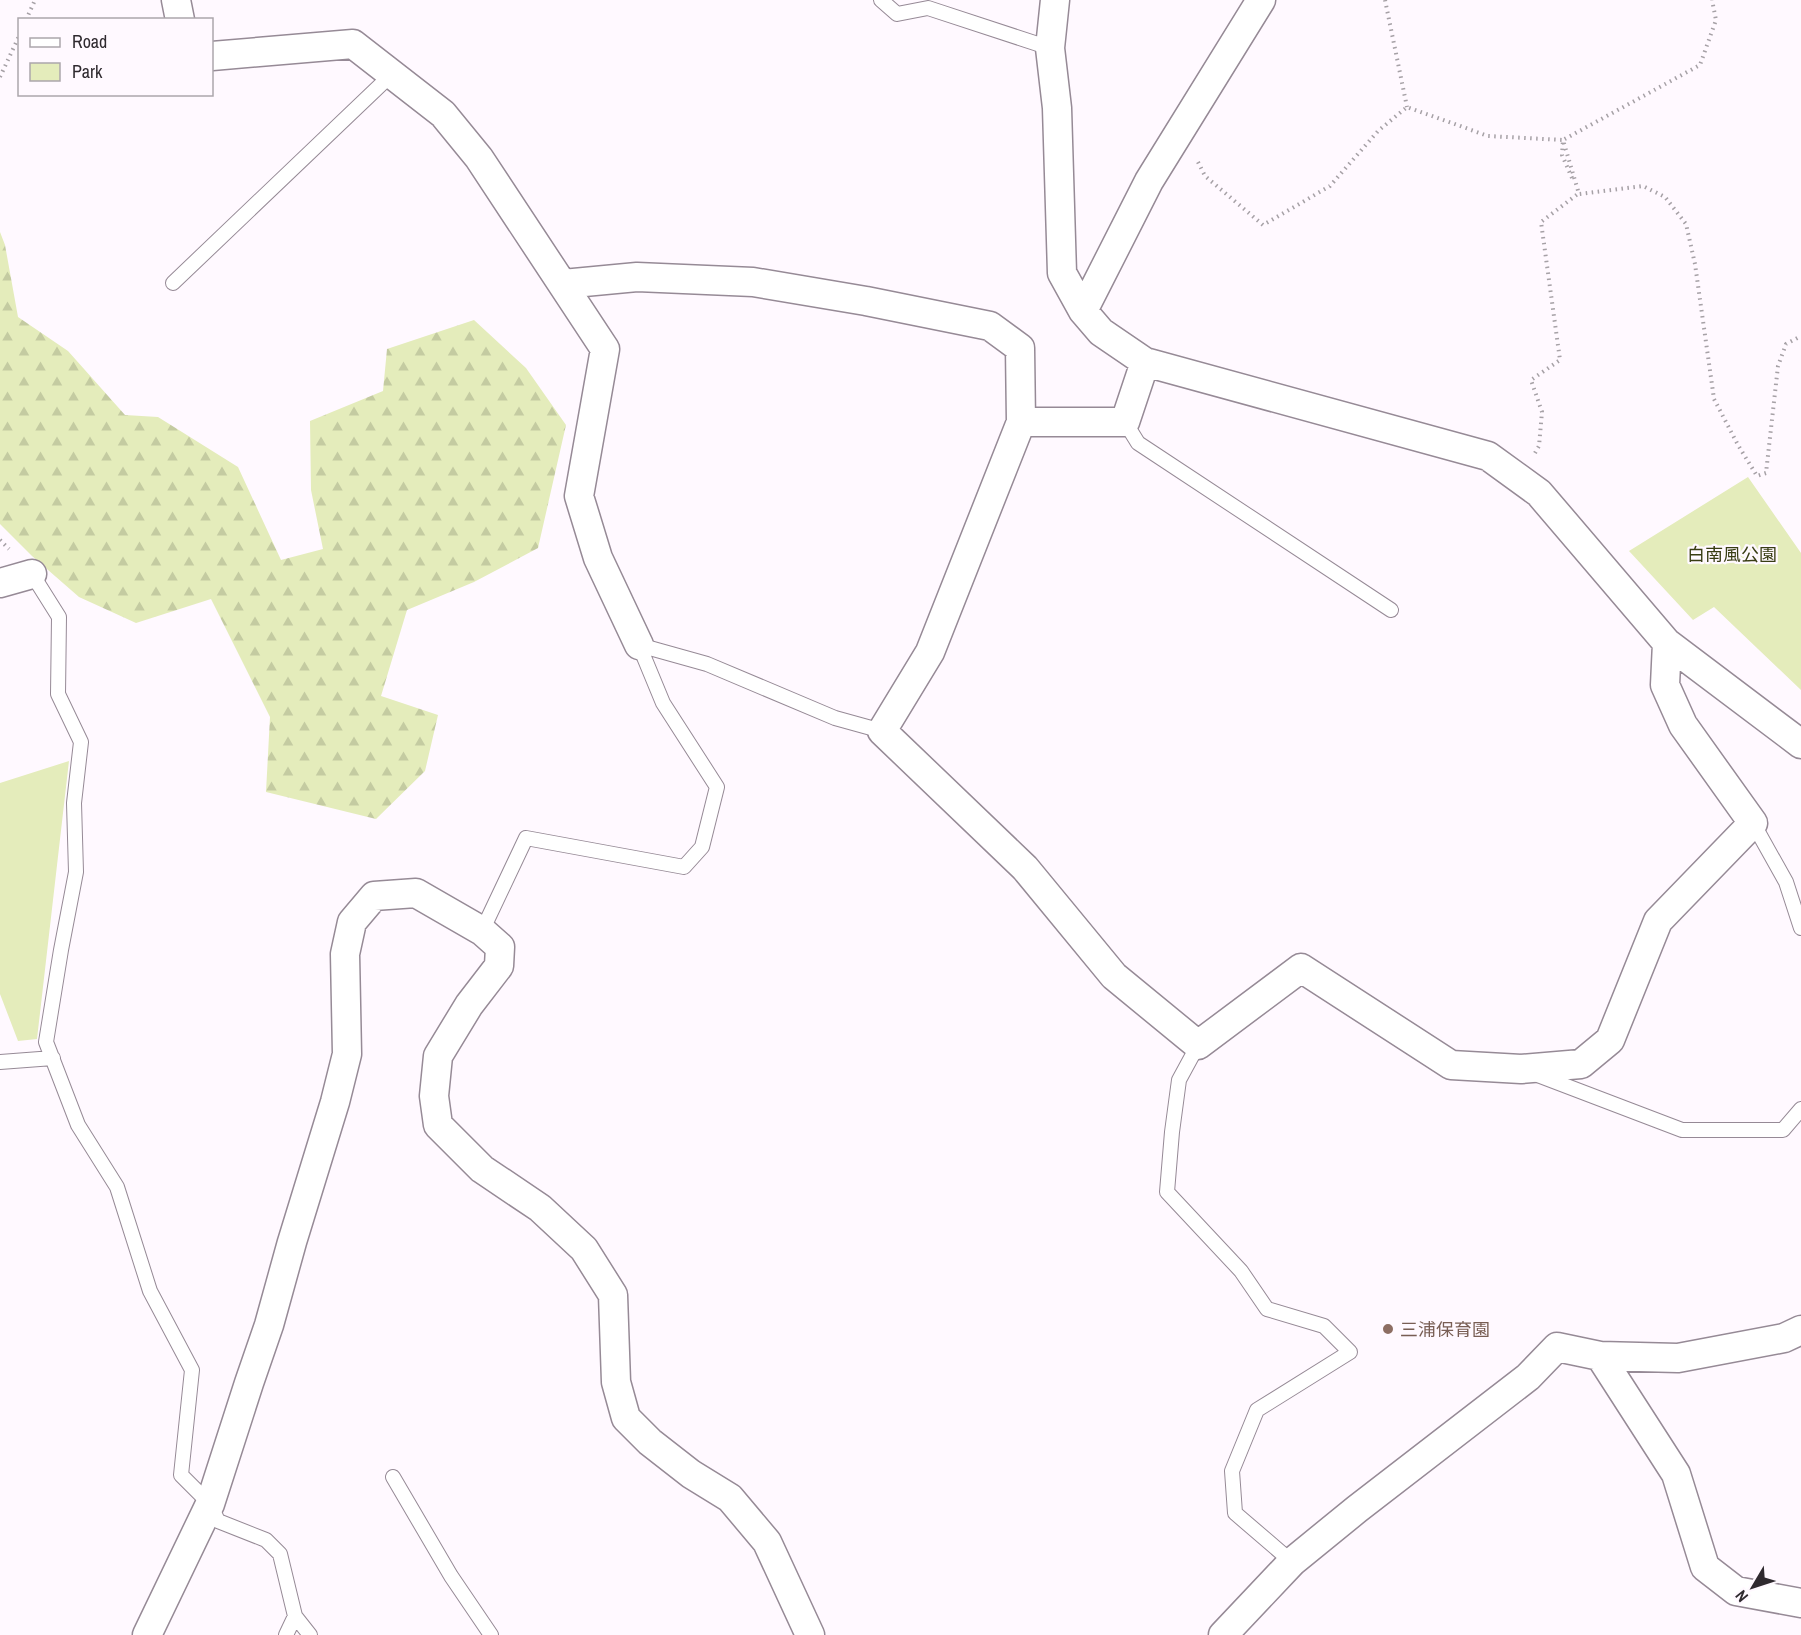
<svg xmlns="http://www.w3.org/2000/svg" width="1801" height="1635" viewBox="0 0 1801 1635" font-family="'Archivo Narrow','Noto Sans JP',sans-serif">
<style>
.forest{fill:url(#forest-firs)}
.park{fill:#e4ecbb}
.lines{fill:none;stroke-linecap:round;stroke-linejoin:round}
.service-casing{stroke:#968a96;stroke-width:16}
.minor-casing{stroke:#968a96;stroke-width:31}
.path{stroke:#a6a1a6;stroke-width:4;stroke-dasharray:1.5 4.5;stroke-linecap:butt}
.service{stroke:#fff;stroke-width:14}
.minor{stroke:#fff;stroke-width:28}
.education-dot{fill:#8d6e63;stroke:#fff9ff;stroke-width:2}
.labels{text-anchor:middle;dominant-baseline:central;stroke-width:4.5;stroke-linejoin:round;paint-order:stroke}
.park-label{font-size:18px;fill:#383d13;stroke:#fff9ff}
.education-label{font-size:18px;fill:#785e54;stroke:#fff9ff;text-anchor:start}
</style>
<defs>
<pattern id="forest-firs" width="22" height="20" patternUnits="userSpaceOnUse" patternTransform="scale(1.5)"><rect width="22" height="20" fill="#e4ecbb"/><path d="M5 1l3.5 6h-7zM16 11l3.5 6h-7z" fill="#c4cba1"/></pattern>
</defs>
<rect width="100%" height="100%" fill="#fff9ff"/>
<path class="forest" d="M0,232L5,245L18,317L68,351L125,415L158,417L238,467L281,560L323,549L311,490L310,421L383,391L387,349L474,320L526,368L566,425L538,548L474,582L407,610L381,696L438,715L425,771L376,819L266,792L270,717L211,599L136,623L79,597L32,556L0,524Z"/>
<path class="park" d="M1748,477L1801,553V690L1714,607L1693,620L1629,551Z
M69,761L37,1039L18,1041L0,994V783Z"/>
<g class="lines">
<defs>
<path id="service" d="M881,0L897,14L928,8L1050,48
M173,283L392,74
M1125,422L1138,443L1391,610
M32,574L59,617L58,694L81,742L74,803L76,872L61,950L46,1042L78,1125L117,1187L150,1291L192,1370L181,1475L210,1504L218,1521L266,1540L280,1554L295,1616L310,1635
M639,645L707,664L835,718L882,731
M1753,823L1786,882L1801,928
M482,931L526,838L684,867L702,847L717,787L663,703L639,645
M1198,1045L1179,1080L1172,1132L1167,1192L1241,1271L1267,1309L1324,1326L1350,1352L1257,1410L1232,1471L1235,1513L1292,1562
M0,1062L53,1058
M1535,1074L1682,1130H1783L1801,1109
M393,1477L451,1576L491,1635
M286,1635L295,1616"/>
<path id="minor" d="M176,0L180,20
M1055,0L1050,48L1057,108L1062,273L1083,311L1101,332L1145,362L1488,456L1539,493L1667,643L1801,744
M212,56L353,44L443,114L479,158L605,349L579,496L598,558L639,645
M563,284L637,277L753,282L866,301L990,326L1020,348L1021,422H1125L1145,362
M1083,311L1149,181L1261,0
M1021,422L930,652L882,731L1025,868L1114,976L1198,1045L1301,968L1451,1065L1521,1069L1581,1064L1610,1040L1658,921L1753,823L1683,725L1665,685L1667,643
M0,583L32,574
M1600,1356L1678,1358L1784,1338L1801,1330
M147,1635L210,1504L249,1383L269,1325L292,1242L335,1102L347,1054L345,954L352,922L374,896L416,893L482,931L500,947L499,966L469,1005L438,1056L434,1096L438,1125L482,1169L540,1208L584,1249L613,1295L616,1382L626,1418L650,1442L691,1474L730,1498L767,1542L810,1635
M1223,1635L1292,1562L1357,1509L1528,1377L1557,1347L1600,1356L1676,1474L1705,1567L1736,1591L1801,1603"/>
</defs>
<use href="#service" class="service-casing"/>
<use href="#minor" class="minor-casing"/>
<path class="path" d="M1385,0L1407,107
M26,20L35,0
M0,77L20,34
M1198,162L1205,176L1263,225L1330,186L1378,131L1407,107L1488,136L1563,140L1579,194L1643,186L1665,197L1686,224L1695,264L1714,399L1738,445L1757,476L1766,473L1778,366L1786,344L1801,336
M1572,178L1562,155L1563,140L1700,65L1716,20L1712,0
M1535,453L1539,446L1542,412L1531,380L1560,360L1541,222L1579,193
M0,540L9,549"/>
<use href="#service" class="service"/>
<use href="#minor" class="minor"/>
</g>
<circle class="education-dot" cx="1388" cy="1329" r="6"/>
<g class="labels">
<g class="park-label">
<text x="1732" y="554">白南風公園</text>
</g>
<g class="education-label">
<text x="1400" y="1329">三浦保育園</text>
</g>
</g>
<rect x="18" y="18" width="195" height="78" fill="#fff9ff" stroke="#aca6ac" stroke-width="1.5"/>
<rect x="30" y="38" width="30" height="9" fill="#ffffff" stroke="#aca6ac" stroke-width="1.5"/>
<text x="72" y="48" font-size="18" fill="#2f2a2f">Road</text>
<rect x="30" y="63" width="30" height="18" fill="#e4ecbb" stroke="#aca6ac" stroke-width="1.5"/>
<text x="72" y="78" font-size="18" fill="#2f2a2f">Park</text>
<g transform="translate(1753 1587) rotate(231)" stroke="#fff9ff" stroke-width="4.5" paint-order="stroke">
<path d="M0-4.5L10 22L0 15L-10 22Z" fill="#2f2a2f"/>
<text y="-9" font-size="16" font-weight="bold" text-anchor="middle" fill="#2f2a2f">N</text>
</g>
</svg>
